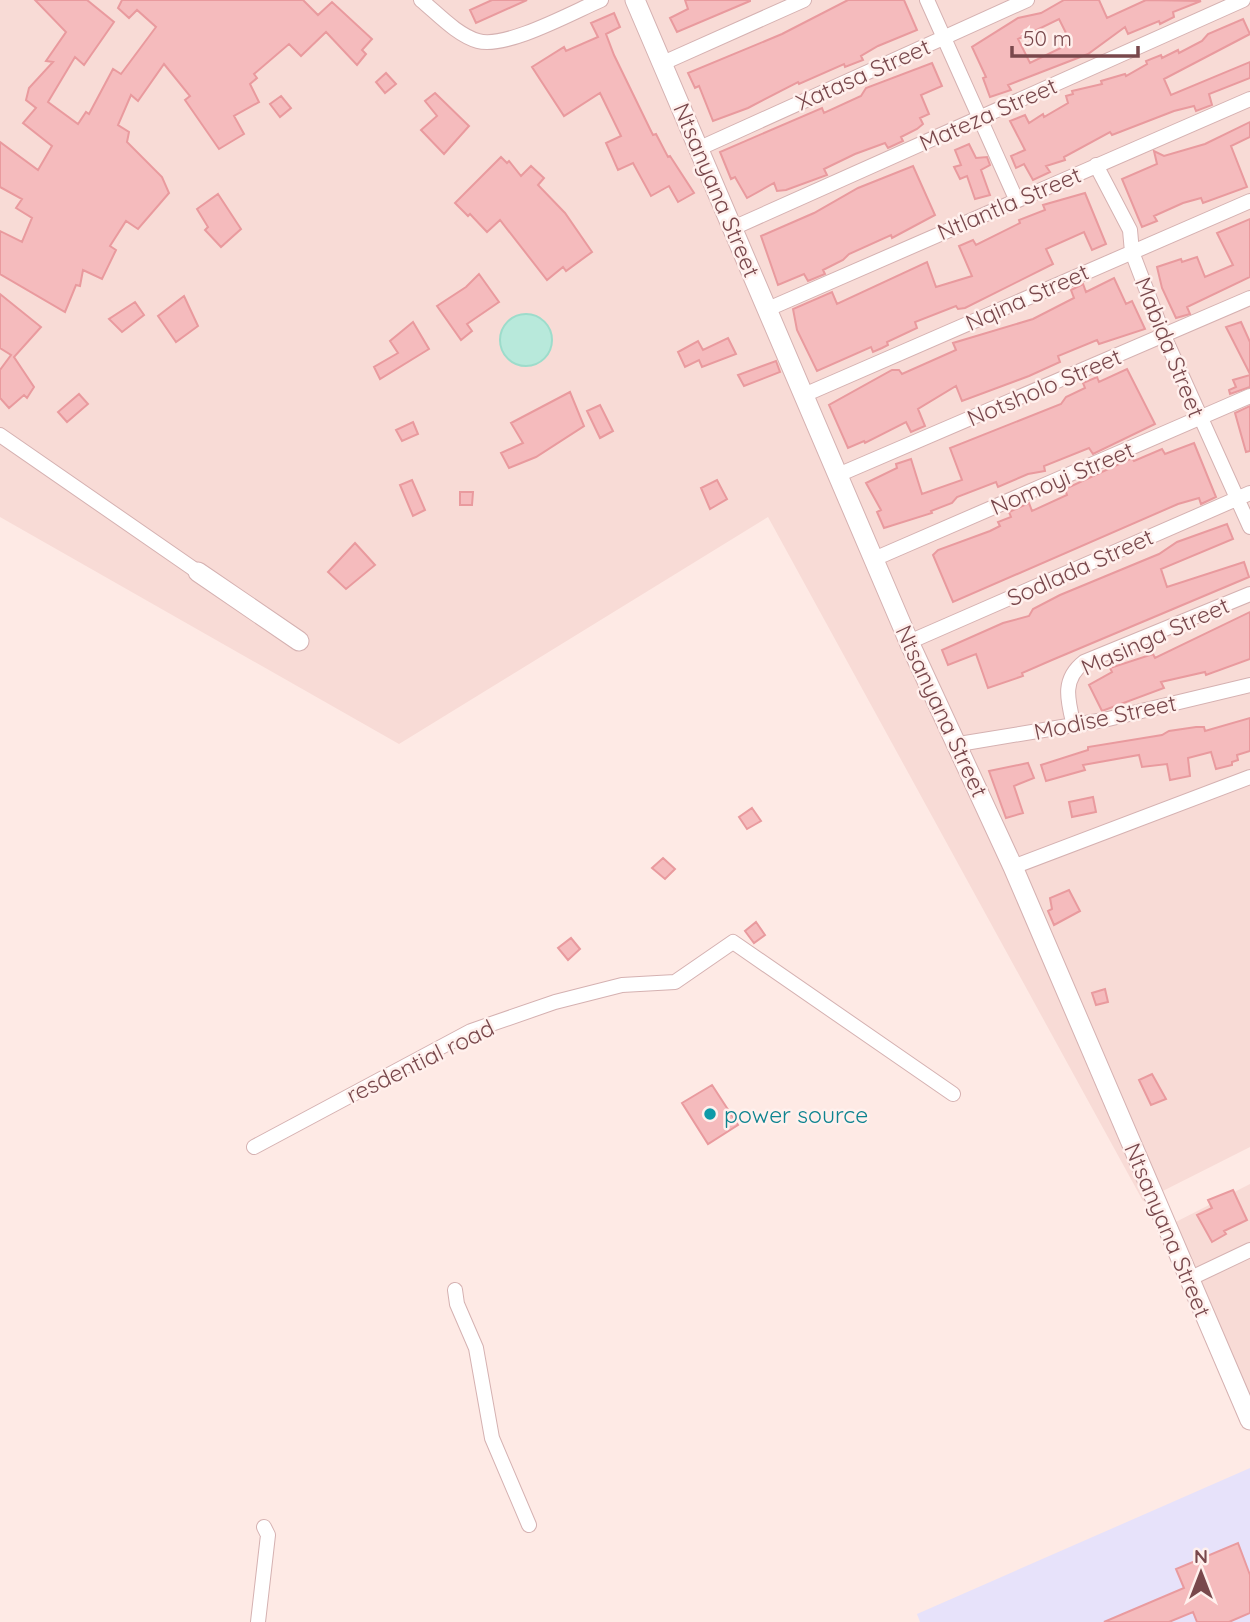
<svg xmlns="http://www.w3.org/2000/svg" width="1250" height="1622" viewBox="0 0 1250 1622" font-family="Quicksand,sans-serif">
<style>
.residential{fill:#f8dbd6}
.education{fill:#e7e2fa}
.water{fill:#b8e9db;stroke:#9ddccb;stroke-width:2}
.building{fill:#f5bbbd;stroke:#e99a9e;stroke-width:2;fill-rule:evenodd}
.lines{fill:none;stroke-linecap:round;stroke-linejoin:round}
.minor-casing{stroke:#d5b1b1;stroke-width:16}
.tertiary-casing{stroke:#d5b1b1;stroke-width:21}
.minor{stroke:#fff;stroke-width:14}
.tertiary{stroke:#fff;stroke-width:19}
.culture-dot{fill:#0f9aa8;stroke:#fff0ed;stroke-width:2.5}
.labels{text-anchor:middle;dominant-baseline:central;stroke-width:5;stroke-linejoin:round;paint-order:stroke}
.street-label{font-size:23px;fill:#79484c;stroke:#fff0ed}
.culture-label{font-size:23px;fill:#0d838f;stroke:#fff0ed;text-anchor:start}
</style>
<rect width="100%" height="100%" fill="#feeae5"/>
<path class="residential" d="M0,0H1250V1147L1143,1201L768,517L399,744L0,517Z
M1250,1184V1421L1166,1227Z"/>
<path class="education" d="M1250,1468V1622H920L917,1614Z"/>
<path class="water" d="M500 340a26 26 0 1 1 52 0a26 26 0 1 1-52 0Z"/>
<path class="building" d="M35,0H87L114,22L84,65L75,57L48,102L78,124L86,112L89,114L113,69L121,74L156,27L137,10L129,18L118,8L122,0H303L318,15L332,2L372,39L362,50L366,54L357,65L326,32L301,56L289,44L254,74L257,78L250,84L259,102L234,116L244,134L219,149L185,100L190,96L164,64L138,101L131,95L118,125L129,132L127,142L162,177L169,193L138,229L126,221L110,246L116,250L102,279L83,270L80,286L76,285L65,312L0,274V231L22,242L32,218L16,208L22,199L0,187V142L38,170L52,146L23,123L36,108L26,100L29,88L53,62L46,61L66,32Z
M492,0H527L476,23L470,10Z
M685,0H750V1L677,32L670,18L688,9Z
M848,0H904L917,30L878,46L861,56L863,60L845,67L844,64L799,84L798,82L748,108L713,121L699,86L695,88L688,73L782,34Z
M1064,0H1099L1107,18L1146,0L1201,1L1173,12L1174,17L1160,24L1159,21L1128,34L1125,27L1088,54L1008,85L1011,90L990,97L983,78L986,77L972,47L1018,18L1041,13ZM1059,19L1071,43L1030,63L1018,39Z
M614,13L620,27L606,34L614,55L650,129L653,135L656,134L668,157L670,156L694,193L678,202L669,186L651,196L633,163L618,170L606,143L621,136L600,93L564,116L532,67L564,47L566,51L598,37L591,23Z
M1243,19L1250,34L1164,79L1171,95L1250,62V78L1209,94L1212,105L1196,111L1194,106L1174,111L1112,135L1110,132L1064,157L1065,160L1046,166L1050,172L1033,180L1024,164L1016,168L1011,156L1025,150L1010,121L1025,115L1029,123L1043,114L1044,117L1068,103L1066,96L1073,94L1072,91L1102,84L1101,81L1125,74L1126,76L1147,64L1146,61L1161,55L1162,58L1178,50L1179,53L1202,41L1208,34Z
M932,63L942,86L921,95L929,114L920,118L923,124L917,129L901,137L903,141L888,148L885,143L855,154L824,169L827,175L786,190L777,191L774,183L747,198L735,177L731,179L720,152L822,108L824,113L861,96L866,88Z
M386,73L396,84L385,93L376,82Z
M435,93L469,126L444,154L421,130L437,116L425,101Z
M281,96L291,108L280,117L270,104Z
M1250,122V137L1231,146L1247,187L1203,203L1201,198L1183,203L1154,216L1157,221L1142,227L1122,179L1157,164L1154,151L1164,156L1205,144Z
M969,144L976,158L987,157L990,165L981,170L990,195L975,199L967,176L960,179L954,167L961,165L955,150Z
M501,157L507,163L509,161L521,176L531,166L544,178L538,185L565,213L592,252L566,271L563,267L547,280L500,220L487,232L470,214L468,216L455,203Z
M913,166L935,215L892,238L891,235L849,254L843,260L823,270L825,274L808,281L804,274L778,285L761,236L814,213L858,188Z
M1085,193L1106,244L1092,250L1084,232L1046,249L1053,264L965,308L958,309L956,306L915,322L917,328L887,342L888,345L882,348L873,352L871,347L817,371L797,330L793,309L832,292L837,304L927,262L936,287L972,276L959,246L973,240L976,245L1020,223L1019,220L1045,210L1043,205Z
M218,194L241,229L221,247L205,230L208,227L197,209Z
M1250,219V277L1187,307L1190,314L1176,318L1162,288L1157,267L1181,259L1182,262L1197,257L1205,277L1233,265L1217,233Z
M479,274L499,302L467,324L472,331L461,340L437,306L466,287Z
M1114,278L1126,304L1132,301L1145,329L1099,344L1097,340L1058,356L1060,362L1029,376L962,401L956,386L918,409L925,426L911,432L906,422L865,443L864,441L848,448L829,405L892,370H899L902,374L956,350L953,343L1033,319L1074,298L1071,290L1083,284L1086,292Z
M0,294L41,327L14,357L34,387L27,398L24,395L9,408L0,398V370L11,355L0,348Z
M184,296L198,326L176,342L158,316Z
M135,302L144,315L122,332L109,319Z
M413,322L429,349L380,379L374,367L398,353L390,341Z
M1241,322L1250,342V374L1226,327Z
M728,338L736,354L702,367L699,360L685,367L678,352L698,341L703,350Z
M776,361L780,372L744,386L738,375Z
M1127,369L1155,424L1093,454L1089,448L1044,466L1045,471L1028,474L998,487L996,482L957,497L952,503L931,511L932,513L884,528L877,512L881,510L866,483L897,468L896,464L911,459L922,494L962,480L950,448L1061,404L1066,397L1085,388L1083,383L1097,377L1099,382Z
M1250,375V387L1230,394L1229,390L1236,387L1233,380Z
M570,392L584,426L536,457L509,468L501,453L523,443L511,423Z
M79,394L88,404L67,422L58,412Z
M600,405L613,431L600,438L587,411Z
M1250,406V451L1246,452L1235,413Z
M413,422L418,434L402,441L396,430Z
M1194,443L1216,497L1201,504L1199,498L1178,504L953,602L933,555L938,550L990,531L1000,526L998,522L1011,517L1009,512L1029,503L1032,511L1067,495L1065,489L1132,458L1134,461L1162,449L1165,454Z
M412,480L425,510L413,516L400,485Z
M717,480L727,499L710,509L701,488Z
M460,492H473L472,505H460Z
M1227,524L1233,539L1161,569L1167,587L1244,562L1249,577L1052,660L1022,673L1023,676L988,688L976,654L948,665L942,650L1003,623L1029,616L1033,609L1060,595L1159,554L1177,542Z
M355,543L375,565L346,589L328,572Z
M1250,612V659L1206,675L1205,672L1161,682L1164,688L1102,711L1089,685L1112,672L1110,668L1153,654L1155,658Z
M1250,718V751L1237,755L1238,760L1232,762V765L1216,769L1211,752L1188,758L1190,776L1170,780L1167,764L1142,767L1139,755L1083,765L1085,770L1046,781L1041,765L1088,750V747L1162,735L1169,731L1196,727H1204L1205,731Z
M1028,763L1034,778L1014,786L1023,813L1006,818L989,771Z
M1093,797L1096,812L1072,817L1069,802Z
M752,808L761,821L747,829L739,817Z
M663,858L675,869L665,879L652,868Z
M1069,890L1080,911L1054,925L1048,911L1052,909L1050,898Z
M756,922L765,935L754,943L745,931Z
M571,938L580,949L568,960L558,948Z
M1105,989L1108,1002L1096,1005L1092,993Z
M1152,1074L1166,1099L1151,1105L1139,1080Z
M712,1085L738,1125L708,1144L682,1103Z
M1233,1190L1247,1220L1224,1231L1226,1234L1212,1242L1197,1215L1212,1208L1208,1200Z
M1238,1543L1250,1575V1613L1229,1622H1197L1193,1612L1169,1622H1104L1184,1588L1176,1569Z"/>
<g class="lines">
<defs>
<path id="minor" d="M421,0C438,14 457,35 478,41C506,49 573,12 601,0
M927,0L1016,199
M663,63L804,0
M700,148L1027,0
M1096,165L1130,230L1132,252L1164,336L1250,527
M733,228L1243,0
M768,309L1250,99
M804,395L1250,201
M0,435L198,572
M838,475L1250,298
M874,559L1250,396
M909,642L1250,493
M1074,726C1068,701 1061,680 1084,662L1250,594
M959,744L1104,720L1250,685
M1013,867L1250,777
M254,1147L471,1031L555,1002L622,985L675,982L733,942L953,1094
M1189,1279L1250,1250
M455,1290L457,1304L476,1348L492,1438L529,1525
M258,1622L268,1535L264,1527"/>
<path id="tertiary" d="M635,0L909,642L1013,867L1250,1420
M198,572L299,641"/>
</defs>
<use href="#minor" class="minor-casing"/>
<use href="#tertiary" class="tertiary-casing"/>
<use href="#minor" class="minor"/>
<use href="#tertiary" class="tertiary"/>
</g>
<circle class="culture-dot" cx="710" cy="1114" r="7"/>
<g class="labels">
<g class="street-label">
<text transform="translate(863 74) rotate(-24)">Xatasa Street</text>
<text transform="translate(988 114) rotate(-24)">Mateza Street</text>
<text transform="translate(717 190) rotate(67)">Ntsanyana Street</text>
<text transform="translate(1009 203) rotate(-23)">Ntlantla Street</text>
<text transform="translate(1027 297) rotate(-24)">Nqina Street</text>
<text transform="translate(1170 347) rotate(68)">Mabida Street</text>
<text transform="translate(1044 387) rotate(-23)">Notsholo Street</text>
<text transform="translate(1062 478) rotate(-23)">Nomoyi Street</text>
<text transform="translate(1080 567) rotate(-24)">Sodlada Street</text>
<text transform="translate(1155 636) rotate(-24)">Masinga Street</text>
<text transform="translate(942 711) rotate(65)">Ntsanyana Street</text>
<text transform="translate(1105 717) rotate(-12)">Modise Street</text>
<text transform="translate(420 1061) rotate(-26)">resdential road</text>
<text transform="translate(1168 1230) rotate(67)">Ntsanyana Street</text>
</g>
<g class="culture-label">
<text x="724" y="1114">power source</text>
</g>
</g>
<g transform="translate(1201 1573)" stroke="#fff0ed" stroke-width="5" paint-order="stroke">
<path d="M0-5L12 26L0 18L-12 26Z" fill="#79484c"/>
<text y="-10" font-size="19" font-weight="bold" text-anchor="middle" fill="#79484c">N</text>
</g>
<path d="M1012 46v10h126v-10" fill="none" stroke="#79484c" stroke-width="3.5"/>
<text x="1023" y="46" font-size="21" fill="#79484c" stroke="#fff0ed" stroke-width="5" paint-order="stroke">50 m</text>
</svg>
